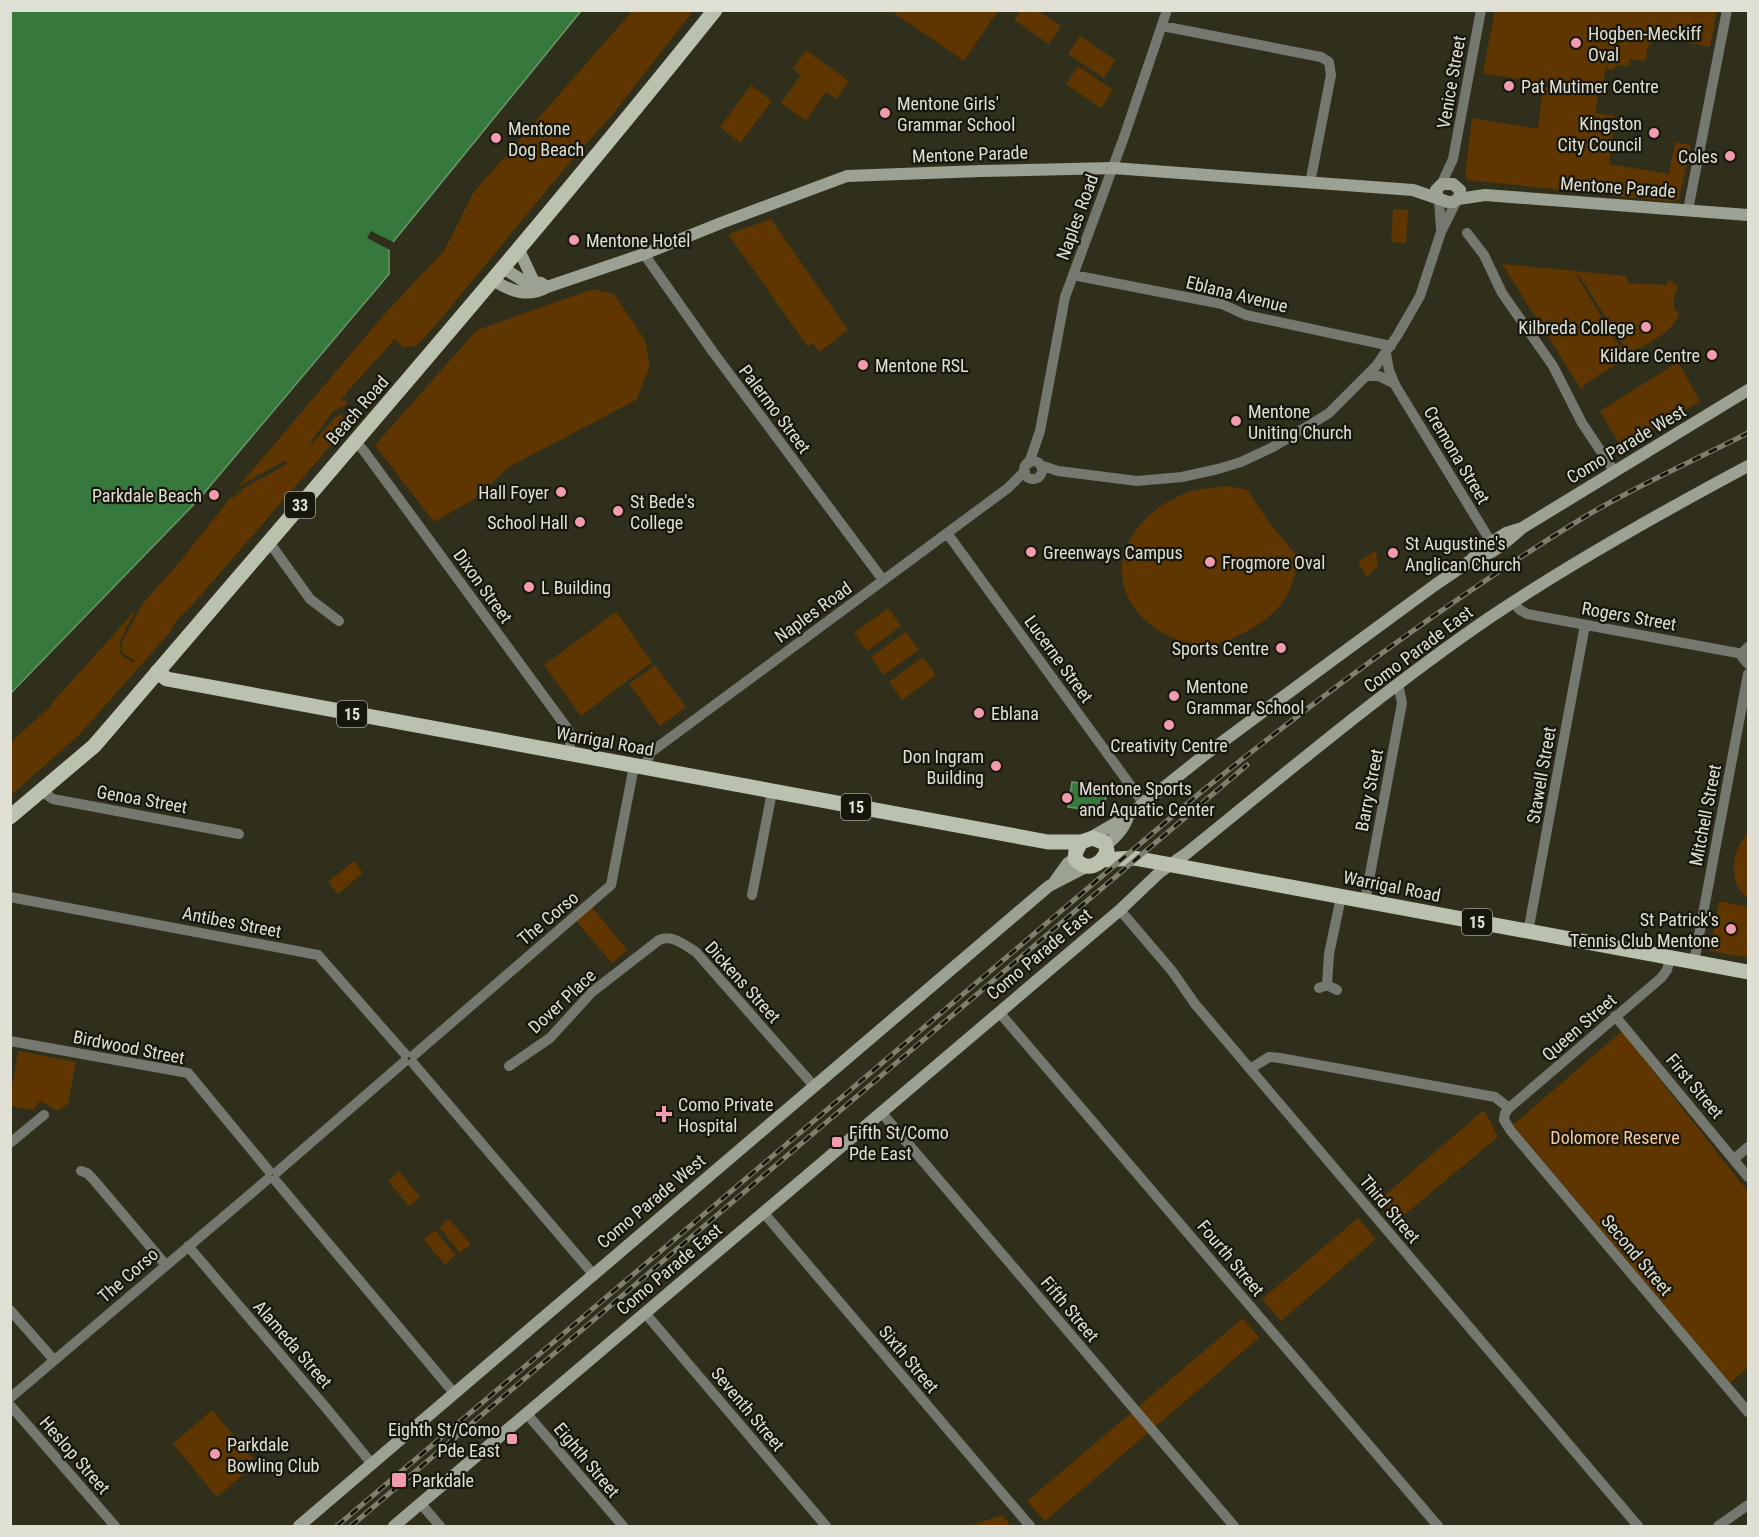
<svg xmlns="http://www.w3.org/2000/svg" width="1759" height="1537" viewBox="0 0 1759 1537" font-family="'Roboto Condensed',sans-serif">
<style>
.green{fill:#5f3500}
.water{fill:#37783d;stroke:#6a976a;stroke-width:1.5}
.pier{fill:#302f1b}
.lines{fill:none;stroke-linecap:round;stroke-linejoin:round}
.street{stroke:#74786f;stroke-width:10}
.secondary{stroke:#9ca293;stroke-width:12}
.primary{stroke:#bac2af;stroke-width:15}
.rail-casing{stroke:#818070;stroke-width:5}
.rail{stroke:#17170e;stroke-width:3;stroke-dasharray:9;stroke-linecap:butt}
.poi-dot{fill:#f29aae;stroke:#17170e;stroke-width:2}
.labels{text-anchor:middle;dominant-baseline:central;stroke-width:4.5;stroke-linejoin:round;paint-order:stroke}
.shield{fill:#17170e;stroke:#a4a398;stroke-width:1.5}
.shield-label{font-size:16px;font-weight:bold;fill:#e0dfd3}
.poi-label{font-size:18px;fill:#e0dfd3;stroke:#17170e;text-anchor:start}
.street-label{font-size:18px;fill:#e0dfd3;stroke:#17170e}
.park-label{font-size:18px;fill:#fbc998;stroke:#17170e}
</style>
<rect width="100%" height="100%" fill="#302f1b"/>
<path class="green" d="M633,10L693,11L613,114L575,156L435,326L416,346L403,347L395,339L345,394L346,395L341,399L343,401L346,400L348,404L333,411L310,443H313L335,417L343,414L342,418L351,422L194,603L177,620L170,632L79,735L11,795V742L51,706V704L134,612L135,613C128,626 116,640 121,655L134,663L135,661L123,653L121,648L124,638L143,603L179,563L231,497L233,498L244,488L287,464L285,460L238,487L389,309L444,251L473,193Z
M891,11H998L964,61Z
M1020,11H1038L1061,26L1049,44L1014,20Z
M1495,11V10L1717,11L1710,47L1660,37L1648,46L1645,61L1630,59L1629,66L1617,65L1613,70L1606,69L1601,93L1483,73Z
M1080,36L1115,60L1104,78L1068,54Z
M806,50L849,81L836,99L826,92L806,121L781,103L801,75L793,69Z
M1078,66L1113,90L1101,108L1066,84Z
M751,85L772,101L740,143L720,127Z
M1543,87L1598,96L1595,113L1615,116L1609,164L1669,174L1675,142L1691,145L1679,199L1673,202L1468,180L1465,176L1472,118L1538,129Z
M1393,209L1408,210L1406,243L1391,242Z
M771,219L848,330L819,352L813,343L808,347L728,234Z
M1502,264L1627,276V283L1667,285L1668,279L1678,286L1674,296V309L1679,313C1674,334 1646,343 1629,354L1578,274L1576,275L1627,358L1585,384L1581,389Z
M593,289L614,294L645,340L650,367L636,400L509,467L474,499L434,522L375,445L477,330Z
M1678,362L1700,401L1622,449L1600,411Z
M1229,486L1247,490L1271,525L1297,556C1295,591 1281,612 1251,629C1240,635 1226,643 1213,644C1171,648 1122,616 1122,570C1121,534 1158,502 1189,492C1203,488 1215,487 1229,486Z
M1376,550L1378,566L1367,577L1358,562Z
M888,608L901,626L867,651L854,633Z
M616,612L652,662L581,716L544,665Z
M906,632L919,650L884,675L871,657Z
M923,657L936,675L902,700L889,682Z
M655,665L686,707L660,726L629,684Z
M1748,834V897C1726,885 1732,849 1748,834Z
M354,861L363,873L338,894L328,882Z
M1719,901L1748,907V958L1710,951Z
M592,907L627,950L612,963L576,921Z
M1622,1031L1748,1192V1367L1730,1383L1513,1125Z
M18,1051L76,1062L68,1104L58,1111L40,1101L33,1110L11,1106V1094Z
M1484,1110L1498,1137L1397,1221L1379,1200Z
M399,1171L420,1197L409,1206L388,1181Z
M1358,1218L1376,1239L1281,1321L1262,1299Z
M449,1219L471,1244L460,1253L439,1227Z
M435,1230L456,1255L445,1265L424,1240Z
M1243,1318L1259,1338L1045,1521L1027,1501Z
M212,1410L257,1463L217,1497L173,1444Z
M1002,1515L1011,1526H970Z"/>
<path class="water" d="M11,11H581L393,242L389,249V274L199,499L11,693Z
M1072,782L1107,787L1104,812L1068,807Z"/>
<path class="pier" d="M371,231L395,243L392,251L367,238Z"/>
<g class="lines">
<path class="street" d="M1162,26L1321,57L1329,62L1331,75L1310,183
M1441,185L1453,159L1481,10
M1439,199L1441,229
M1688,210L1727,10
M1467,233L1484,255L1502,293L1553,366L1582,423L1614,471
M644,254L713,352L883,580
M1073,275L1222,304L1246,315L1391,346
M1386,354L1389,370L1395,385L1491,542
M1366,376H1379L1395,384
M355,441L364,451L567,728L571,735L569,754
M1024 470a9 9 0 1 1 18 0a9 9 0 1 1-18 0Z
M1029,463L1040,431L1065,297L1124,137L1167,10
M1040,465L1058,471L1137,481L1182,477L1218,469L1241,462L1275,446L1329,413L1376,366L1397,336L1420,296L1441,232L1457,200
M947,533L1144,804
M269,542L310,599L339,621
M1513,602L1520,610L1527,614L1743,654
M1748,647L1744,651L1742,657L1748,664
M644,768L651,752L1008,488L1025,471
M41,791L53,799L239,834
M752,895L772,792
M10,897L318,955L405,1054
M1365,901L1402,703L1398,684
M1120,910L1172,971L1195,1004L1638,1526
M1528,932L1585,625
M1670,958L1667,970L1661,978L1509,1108L1505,1113L1504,1120L1511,1131L1748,1412
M1694,962L1748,674
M1327,985L1329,954L1341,897
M1319,988L1327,985L1337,990
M999,1012L1438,1526
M1615,1016L1748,1177
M10,1041L188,1073L269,1171
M414,1055L611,885L634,766
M413,1063L593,1274
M509,1066L550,1038L592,992L659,940C672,934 685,945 696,952L814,1086
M1250,1069L1269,1057L1280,1058L1495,1097L1509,1108
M881,1112L1234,1526
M10,1143L44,1115
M1734,1159L1748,1147
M81,1171L87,1173L93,1179L165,1264
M277,1172L404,1062
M275,1180L454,1393
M763,1212L1030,1526
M188,1246L327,1409L372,1464
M10,1310L54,1360
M645,1313L826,1526
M10,1398L268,1179
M10,1405L115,1526
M527,1414L623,1526
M421,1504L440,1526
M1718,1526L1748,1505"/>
<path class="secondary" d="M1458,199L1485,195L1748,215
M519,250L534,282
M503,268L522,280L541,283L547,287
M493,280C510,291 528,298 547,287L644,254L721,223L847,176L981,171L1113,168L1413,190L1448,202H1453L1459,198L1460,190L1453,184H1442L1436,190L1438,198
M1475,560C1494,553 1507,541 1522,528L1748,390
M1090,838L1128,816L1202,757L1326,665L1435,585L1470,561L1484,547L1506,533L1522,528
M1106,845C1116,837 1125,828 1128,816
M1055,881L1068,863L1075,859
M299,1526L1049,886L1086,867
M394,1526L1120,910L1160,872L1187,853C1286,773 1384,690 1489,618C1572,562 1660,513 1748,466"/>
<path class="primary" d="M157,672L167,679L1048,842H1081
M10,817L94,746L107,731C311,492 518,256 715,10
M1093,838L1105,843L1107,851C1101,866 1087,872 1075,859L1076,851L1081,842Z
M1103,860L1134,858L1748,972"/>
<defs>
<path id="rail" d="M337,1526L1201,792C1324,693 1451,598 1586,516C1638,485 1695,460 1748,433
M351,1526L1247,765"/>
</defs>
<use href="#rail" class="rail-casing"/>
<use href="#rail" class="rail"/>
</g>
<g class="poi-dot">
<circle cx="1576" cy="43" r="6"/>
<circle cx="1509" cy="86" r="6"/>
<circle cx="885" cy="113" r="6"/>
<circle cx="1654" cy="133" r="6"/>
<circle cx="496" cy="138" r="6"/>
<circle cx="1730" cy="156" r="6"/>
<circle cx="574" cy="240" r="6"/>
<circle cx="1646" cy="327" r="6"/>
<circle cx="1712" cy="355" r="6"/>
<circle cx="863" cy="365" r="6"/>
<circle cx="1236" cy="421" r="6"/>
<circle cx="561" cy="492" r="6"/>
<circle cx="214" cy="495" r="6"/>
<circle cx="618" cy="511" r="6"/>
<circle cx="580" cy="522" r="6"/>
<circle cx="1031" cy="552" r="6"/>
<circle cx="1393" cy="553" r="6"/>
<circle cx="1210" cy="562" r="6"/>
<circle cx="529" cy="587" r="6"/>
<circle cx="1281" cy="648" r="6"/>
<circle cx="1174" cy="696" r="6"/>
<circle cx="979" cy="713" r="6"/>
<circle cx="1169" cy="725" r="6"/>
<circle cx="996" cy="766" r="6"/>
<circle cx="1067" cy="798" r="6"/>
<circle cx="1731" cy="929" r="6"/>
<path d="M661 1105h6v6h6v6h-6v6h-6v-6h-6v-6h6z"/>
<rect x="831" y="1136" width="12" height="12" rx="3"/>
<rect x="506" y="1433" width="12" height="12" rx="3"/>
<circle cx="215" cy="1454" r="6"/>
<rect x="391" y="1472" width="16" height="16" rx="3"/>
</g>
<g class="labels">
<g class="shield">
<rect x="285" y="492" width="30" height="26" rx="4.5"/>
<rect x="337" y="701" width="30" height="26" rx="4.5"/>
<rect x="841" y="794" width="30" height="26" rx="4.5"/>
<rect x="1462" y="909" width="30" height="26" rx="4.5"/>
</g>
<g class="shield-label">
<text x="300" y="505">33</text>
<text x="352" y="714">15</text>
<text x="856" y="807">15</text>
<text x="1477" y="922">15</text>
</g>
<g class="poi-label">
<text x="1588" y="33">Hogben-Meckiff<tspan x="1588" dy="21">Oval</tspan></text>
<text x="1521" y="86">Pat Mutimer Centre</text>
<text x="897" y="103">Mentone Girls'<tspan x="897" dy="21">Grammar School</tspan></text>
<text x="1642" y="123" text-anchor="end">Kingston<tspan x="1642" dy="21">City Council</tspan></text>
<text x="508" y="128">Mentone<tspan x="508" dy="21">Dog Beach</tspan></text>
<text x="1718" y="156" text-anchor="end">Coles</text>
<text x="586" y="240">Mentone Hotel</text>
<text x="1634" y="327" text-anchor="end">Kilbreda College</text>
<text x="1700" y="355" text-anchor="end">Kildare Centre</text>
<text x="875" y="365">Mentone RSL</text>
<text x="1248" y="411">Mentone<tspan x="1248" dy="21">Uniting Church</tspan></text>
<text x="549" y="492" text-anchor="end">Hall Foyer</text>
<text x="202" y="495" text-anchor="end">Parkdale Beach</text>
<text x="630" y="501">St Bede's<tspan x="630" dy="21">College</tspan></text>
<text x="568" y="522" text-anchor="end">School Hall</text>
<text x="1405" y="543">St Augustine's<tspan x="1405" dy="21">Anglican Church</tspan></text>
<text x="1043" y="552">Greenways Campus</text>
<text x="1222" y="562">Frogmore Oval</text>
<text x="541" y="587">L Building</text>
<text x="1269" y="648" text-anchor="end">Sports Centre</text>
<text x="1186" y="686">Mentone<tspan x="1186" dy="21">Grammar School</tspan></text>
<text x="991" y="713">Eblana</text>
<text x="1169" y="745" text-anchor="middle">Creativity Centre</text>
<text x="984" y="756" text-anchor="end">Don Ingram<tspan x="984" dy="21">Building</tspan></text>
<text x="1079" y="788">Mentone Sports<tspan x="1079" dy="21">and Aquatic Center</tspan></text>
<text x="1719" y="919" text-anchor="end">St Patrick's<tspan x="1719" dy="21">Tennis Club Mentone</tspan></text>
<text x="678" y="1104">Como Private<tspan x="678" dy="21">Hospital</tspan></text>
<text x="849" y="1132">Fifth St/Como<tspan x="849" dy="21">Pde East</tspan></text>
<text x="500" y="1429" text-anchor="end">Eighth St/Como<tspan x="500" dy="21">Pde East</tspan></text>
<text x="227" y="1444">Parkdale<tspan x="227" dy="21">Bowling Club</tspan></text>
<text x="412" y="1480">Parkdale</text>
</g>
<g class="street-label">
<text transform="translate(1451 82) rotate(-80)">Venice Street</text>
<text transform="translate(970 154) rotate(-2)">Mentone Parade</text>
<text transform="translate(1618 187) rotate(4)">Mentone Parade</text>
<text transform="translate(1077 217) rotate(-70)">Naples Road</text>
<text transform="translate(1237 294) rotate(14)">Eblana Avenue</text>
<text transform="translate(775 409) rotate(53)">Palermo Street</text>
<text transform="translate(357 410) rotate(-49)">Beach Road</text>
<text transform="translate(1626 444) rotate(-31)">Como Parade West</text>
<text transform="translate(1457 455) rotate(59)">Cremona Street</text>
<text transform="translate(483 586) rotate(54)">Dixon Street</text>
<text transform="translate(813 612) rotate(-36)">Naples Road</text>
<text transform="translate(1629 616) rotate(10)">Rogers Street</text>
<text transform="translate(1418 649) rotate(-37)">Como Parade East</text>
<text transform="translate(1059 659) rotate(54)">Lucerne Street</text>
<text transform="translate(605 741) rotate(10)">Warrigal Road</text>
<text transform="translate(1541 775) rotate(-80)">Stawell Street</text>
<text transform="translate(1369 790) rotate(-79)">Barry Street</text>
<text transform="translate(142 799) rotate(10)">Genoa Street</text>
<text transform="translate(1705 815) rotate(-79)">Mitchell Street</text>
<text transform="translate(1392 886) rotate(11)">Warrigal Road</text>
<text transform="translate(548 918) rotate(-40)">The Corso</text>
<text transform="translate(232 922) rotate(11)">Antibes Street</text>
<text transform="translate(1039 954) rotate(-40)">Como Parade East</text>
<text transform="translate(743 982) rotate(48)">Dickens Street</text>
<text transform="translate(562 1001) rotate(-43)">Dover Place</text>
<text transform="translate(1579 1027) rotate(-41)">Queen Street</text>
<text transform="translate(129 1047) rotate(11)">Birdwood Street</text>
<text transform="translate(1695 1086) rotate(50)">First Street</text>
<text transform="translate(651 1201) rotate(-40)">Como Parade West</text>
<text transform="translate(1390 1209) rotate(50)">Third Street</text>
<text transform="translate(1637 1255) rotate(50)">Second Street</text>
<text transform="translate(1231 1258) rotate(50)">Fourth Street</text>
<text transform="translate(669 1269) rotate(-40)">Como Parade East</text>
<text transform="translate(128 1275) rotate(-41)">The Corso</text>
<text transform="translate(1070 1309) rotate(50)">Fifth Street</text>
<text transform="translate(293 1344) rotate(49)">Alameda Street</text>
<text transform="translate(909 1359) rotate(50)">Sixth Street</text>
<text transform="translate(748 1409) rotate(50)">Seventh Street</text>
<text transform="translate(75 1455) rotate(49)">Heslop Street</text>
<text transform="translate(587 1460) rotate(50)">Eighth Street</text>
</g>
<g class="park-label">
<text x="1615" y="1137">Dolomore Reserve</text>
</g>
</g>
<rect width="1759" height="1537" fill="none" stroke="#e0dfd3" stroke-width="24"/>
</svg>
